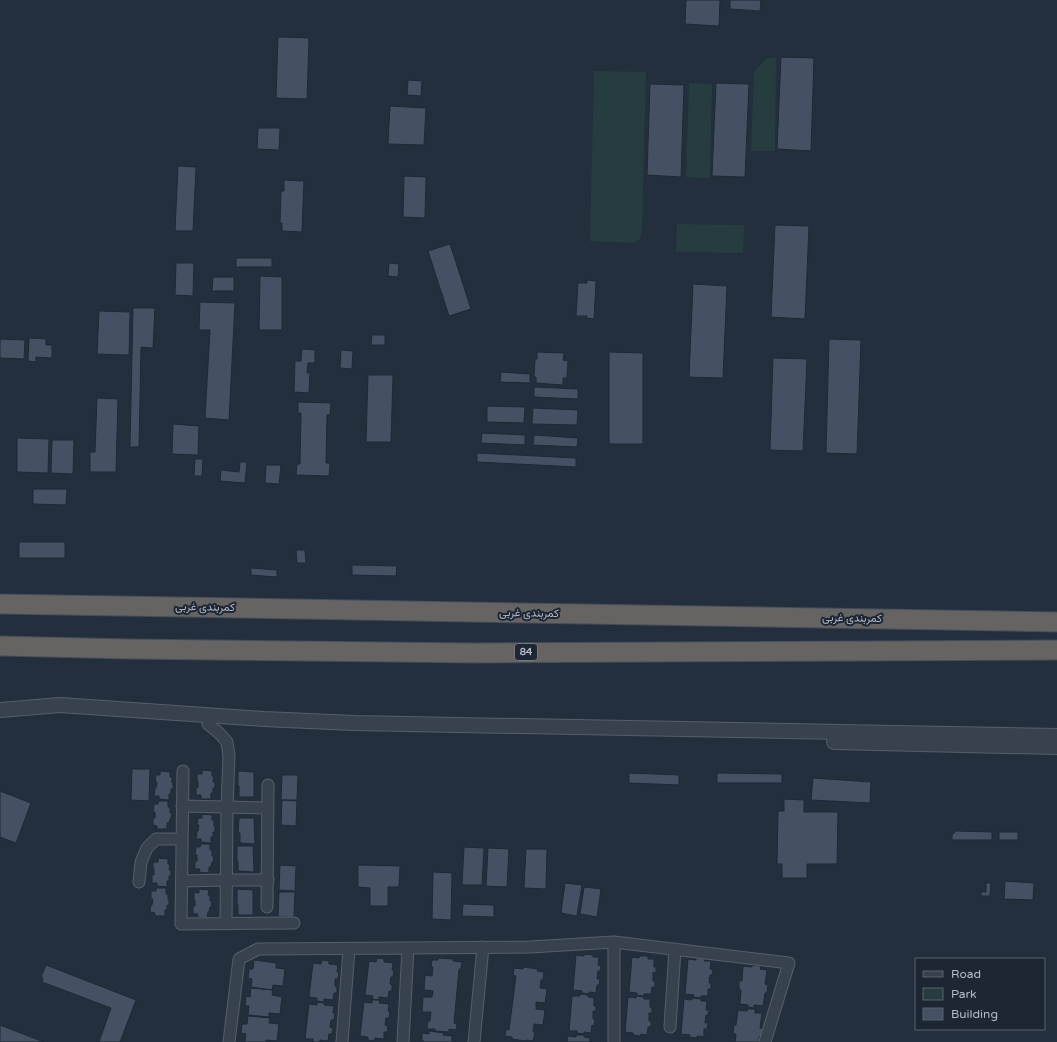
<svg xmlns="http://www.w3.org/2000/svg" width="1057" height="1042" viewBox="0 0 1057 1042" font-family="'Varela Round',Vazirmatn,sans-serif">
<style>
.green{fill:#263c3f}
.building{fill:#455162;stroke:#1f2835}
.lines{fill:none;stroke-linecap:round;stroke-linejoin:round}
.minor-casing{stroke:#565f6c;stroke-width:13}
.tertiary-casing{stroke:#565f6c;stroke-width:16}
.trunk-casing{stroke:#434c59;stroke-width:21}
.minor{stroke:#38414e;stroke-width:11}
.tertiary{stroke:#38414e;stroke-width:14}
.trunk{stroke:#656462;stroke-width:19}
.labels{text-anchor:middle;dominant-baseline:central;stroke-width:4;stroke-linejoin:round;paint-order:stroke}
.shield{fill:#1d2633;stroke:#878f9c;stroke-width:1}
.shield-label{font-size:10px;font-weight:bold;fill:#b4bcc9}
.street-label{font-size:11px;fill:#b4bcc9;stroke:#1d2633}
</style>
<rect width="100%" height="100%" fill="#242f3e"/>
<path class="green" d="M776,57L775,151H751L754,72L766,59Z
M594,71L646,72L642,232L640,239L634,243L590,241Z
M689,83L712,84L710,178L686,177Z
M677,224L744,225L743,253L676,252Z"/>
<path class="building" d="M686,0H720L719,26L685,24Z
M730,0H761L760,11L730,9Z
M278,37L309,38L307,99L276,98Z
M781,57L814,58L811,151L777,149Z
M408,80L422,81L421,96L407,95Z
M716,83L749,84L745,177L712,176Z
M650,84L684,85L681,177L647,175Z
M390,106L426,108L424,145L388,144Z
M258,128H280L279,150L257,149Z
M178,166L196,167L193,231H175Z
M404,176L426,177L425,218L403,217Z
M284,180L304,181L302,232L282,231V223H280L281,191H284Z
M775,225L809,226L805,319L771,317Z
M450,244L471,309L449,316L428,251Z
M236,258H272V267H236Z
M176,263H194L193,296L175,295Z
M389,263L399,264L398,277L388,276Z
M260,276L282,277V330H259Z
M213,277H234V291H212Z
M587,280L596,281L594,319L586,318L587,316H576L578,283H587Z
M693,284L727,286L723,378L689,377Z
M200,302L235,303L229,420L205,418L210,330H199Z
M133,308H155L153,348L141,347L139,447H130Z
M99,311L130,312L129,355L97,354Z
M372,335H385V345H371Z
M29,338L46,339V345H52V358L36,357V362L28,361Z
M0,339L25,340L24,359L0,358Z
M829,339L861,340L857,454L826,453Z
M302,349L315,350V363H308L307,373H310L309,393L294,392L295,361H301Z
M341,350L353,351L352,369L340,368Z
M537,352L564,353L563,360L568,361L567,378H563V385L536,383V377H534L535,359H537Z
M609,352L643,353V444H609Z
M773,358L807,359L803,451L770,450Z
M501,372L530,374V383L500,382Z
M368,375H393L391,442H366Z
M534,387L578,389V399L534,397Z
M97,398L118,399L116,472H90V452H95Z
M298,402L331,403L330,415H327L326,463H330L329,476L296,475L297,464H300L301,413H298Z
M487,406L525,407L524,423L487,422Z
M533,408L578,410L577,425L532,424Z
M173,424L199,426L198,455L172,454Z
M482,433L525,435V445L481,443Z
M534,435L578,438L577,447L533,445Z
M17,438L49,439L48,473L17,472Z
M52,440H74L73,474L51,473Z
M477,453L576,458V467L477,462Z
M195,459H203L202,476H194Z
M240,462H247L245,483L220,481L221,470L239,472Z
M266,465H281L279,484L265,483Z
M33,489H67L66,505L33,504Z
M19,542H65V558H19Z
M296,550H305L306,563H297Z
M352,565L397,566L396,576L352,575Z
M251,568L277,570V577L251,575Z
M132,769H150L149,801L131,800Z
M202,770L212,771V776H214L213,782H215V788H213V793H211V799H201V795H196V787L198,788V781H197V774H202Z
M160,771L170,772V777H172V783H173V789H171V794H169V800L159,799V796H154L155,788H156L157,782H155L156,775H160Z
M238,771L254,772V797H239V786H238Z
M629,773L679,775V785L629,783Z
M717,773L782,774V783H717Z
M282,775H298L297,800H281Z
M813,778L871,782L870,803L811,800Z
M0,791L31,803L16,843L0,837Z
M784,799L804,800V812H838L837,864H807V878H782V864H777L778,811H784Z
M282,800L297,801L296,826L281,825Z
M159,801H168V807H170V813H172L171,818L170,819L169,823H167V829H157V826L153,825V818H155V812H153L154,804H158Z
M202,814L212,815V820H214V826H215V832H213V837H211V843L201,842V839H196L197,831H198L199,825H197L198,818H202Z
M239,818H254L255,844L240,843V833H238Z
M956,831L992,832V840H952V835Z
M999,832H1018V840H999Z
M201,844H210V850H212V856H214L213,862H212L211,867H209V873L199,872L200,869H195V861H197V855H195L196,847H200Z
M237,846H253L254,872L238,871V861H237Z
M464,847L484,848L482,885H462Z
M488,848L509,849L507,887L486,886Z
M526,849H547L546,889L524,888Z
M158,858L168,859V864H170L169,870H171V876H169V881H167V887L157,886V883H152V875H154V869H153V862H158Z
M280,865L296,866L295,891L279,890Z
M358,865L400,866L399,887H388V906H370V888L358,887Z
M433,872L452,873L451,920L432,919Z
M1005,881L1034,883L1033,900L1004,899Z
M565,883L582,885L577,916L561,913Z
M986,883H991L990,896H981V892H986Z
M584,887L601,889L597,917L580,914Z
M156,888H166V894H168V900H169V906L167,905V910H165V916H155V913L150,912L151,905H152L153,899H151V891H156Z
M199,889L209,890L208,895H210V901H212L211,907H210L209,912H208L207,918L197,917L198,914H193V906H195V900H194V892L199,893Z
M237,889L253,890V915H238V905L237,904Z
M279,892H295L294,917H278Z
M463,904L494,905V917L462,916Z
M584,954L593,955V957H599L598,965L601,966L600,971H598L597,979H600L599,985H597L596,993L589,992V994L582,993V991L573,990L576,955L584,956Z
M640,956H648V959H654V967H656V973L653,972V981H655V987H652L651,994H644V996L637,995V993L629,992L632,957L639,958Z
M377,958L384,959V962L393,963L392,970H394L393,977H391L390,984L392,985V991H389L388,998L379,997V1000L372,999L373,996L365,995L369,961L376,962Z
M438,958L453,959V961L462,962L461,969H459L454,1023L457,1024L456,1030L449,1029V1032L435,1031V1029H427L428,1021H430L431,1012H422L423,997H432L433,991L424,990L425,975L432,976L433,967H431L432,960H438Z
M696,958L705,959L704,961H711L710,969L713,970L712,975H710L709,983H711V989H708V996H701V998L693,997L694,995L685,994L688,959L696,960Z
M254,960L276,963V968L285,969L283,986L273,985L272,990L251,987L252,979L248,978L249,969H253Z
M322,960L329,961V964L338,965L337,972H339L338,979H335V986L337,987V993H334L333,1000L324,999V1002L317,1001V998L309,997L313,963L321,964Z
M46,965L136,1000L120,1042H99L111,1008L42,982L43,978L41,977Z
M752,965L761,966L760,969L767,970L765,984L768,985L767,993H765L763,1006L754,1005V1008L748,1007V1005L740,1004L741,990H739V981H742L743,966L752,967Z
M523,967L538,969L537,971L544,972L543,980H541L540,988L547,989L545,1003L536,1002V1009L545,1010L543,1025L534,1024L533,1032H535L533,1041L526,1040L525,1041L512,1039V1037L505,1036L506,1029L509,1030L516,976L513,975L514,968L523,969Z
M251,988L273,990L272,995L282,997L280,1014L269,1013V1017L248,1015L249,1006H245L246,996L250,997Z
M580,994L588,995V997L594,998V1006H596V1011H593V1019H595L594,1026L592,1025L591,1033L584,1032V1034L577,1033V1031H569L572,996H580Z
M636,996L644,997V999H650V1007L652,1008V1013H649V1021H651V1027H648L647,1035L641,1034L640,1036L633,1035V1033L625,1032L628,997L636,998Z
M692,998L701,999V1001H707L706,1010H709L708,1015H706L705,1023H708L707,1029H704V1037L697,1036V1038L689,1037L690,1035L681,1034L684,999L692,1000Z
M372,1000H380L379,1003L389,1004L388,1011H390L389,1018H386L385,1025L388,1026L387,1032H384V1039L375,1038L374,1041L368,1040V1037L360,1036L364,1002L372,1003Z
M317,1002L325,1003L324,1005L334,1006L333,1013H335L334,1020H331L330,1027L333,1028L332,1034H329L328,1041L320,1040V1042H313V1039H305L309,1004L317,1005Z
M747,1009H755V1013H762L760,1028L763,1029L762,1037H759V1042H735L736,1034H733L734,1025H736L738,1010L747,1011Z
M248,1016L270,1018L269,1023L279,1024L277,1041L266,1040V1042H245L246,1034L241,1033L242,1024H247Z
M0,1025L44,1042H0Z
M429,1031L444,1033L443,1035L452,1036V1042H423L424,1041H422V1033L429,1034Z
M576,1035H584V1037L590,1038V1042H567L568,1036L576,1037Z"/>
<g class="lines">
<defs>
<path id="minor" d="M208,724L219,733L227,742L229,756L227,807L226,924
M183,771L181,924L294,923
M182,806L268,808
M182,881L226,880H268
M139,882L141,862L147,848L156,839H182
M267,907L268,785
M670,1027L675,949
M614,1041V942
M229,1042L239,959L258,949L530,947L614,942L789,963L765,1042
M342,1042L349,949
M403,1042L408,948
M474,1042L483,947"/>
<path id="tertiary" d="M0,710L60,705L264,719L354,723L1057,736
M834,742L1057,747"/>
<path id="trunk" d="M0,604L1057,622
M0,646L129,649L474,653L1057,650"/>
</defs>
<use href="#minor" class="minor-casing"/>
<use href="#tertiary" class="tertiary-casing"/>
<use href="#trunk" class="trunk-casing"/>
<use href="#minor" class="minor"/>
<use href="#tertiary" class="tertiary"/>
<use href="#trunk" class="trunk"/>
</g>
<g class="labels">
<rect class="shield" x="515" y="644" width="22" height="16" rx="3"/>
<g class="shield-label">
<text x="526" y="652">84</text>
</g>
<g class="street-label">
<text transform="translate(205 607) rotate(1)">کمربندی غربی</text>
<text transform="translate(529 613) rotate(1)">کمربندی غربی</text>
<text transform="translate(852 618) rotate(1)">کمربندی غربی</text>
</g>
</g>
<rect x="915" y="958" width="130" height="72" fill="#1d2633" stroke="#59626f"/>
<rect x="923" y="971" width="20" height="6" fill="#38414e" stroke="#59626f"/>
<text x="951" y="978" font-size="12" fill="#b4bcc9">Road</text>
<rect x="923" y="988" width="20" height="12" fill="#263c3f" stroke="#59626f"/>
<text x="951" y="998" font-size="12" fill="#b4bcc9">Park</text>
<rect x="923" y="1008" width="20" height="12" fill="#455162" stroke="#59626f"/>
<text x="951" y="1018" font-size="12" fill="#b4bcc9">Building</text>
</svg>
